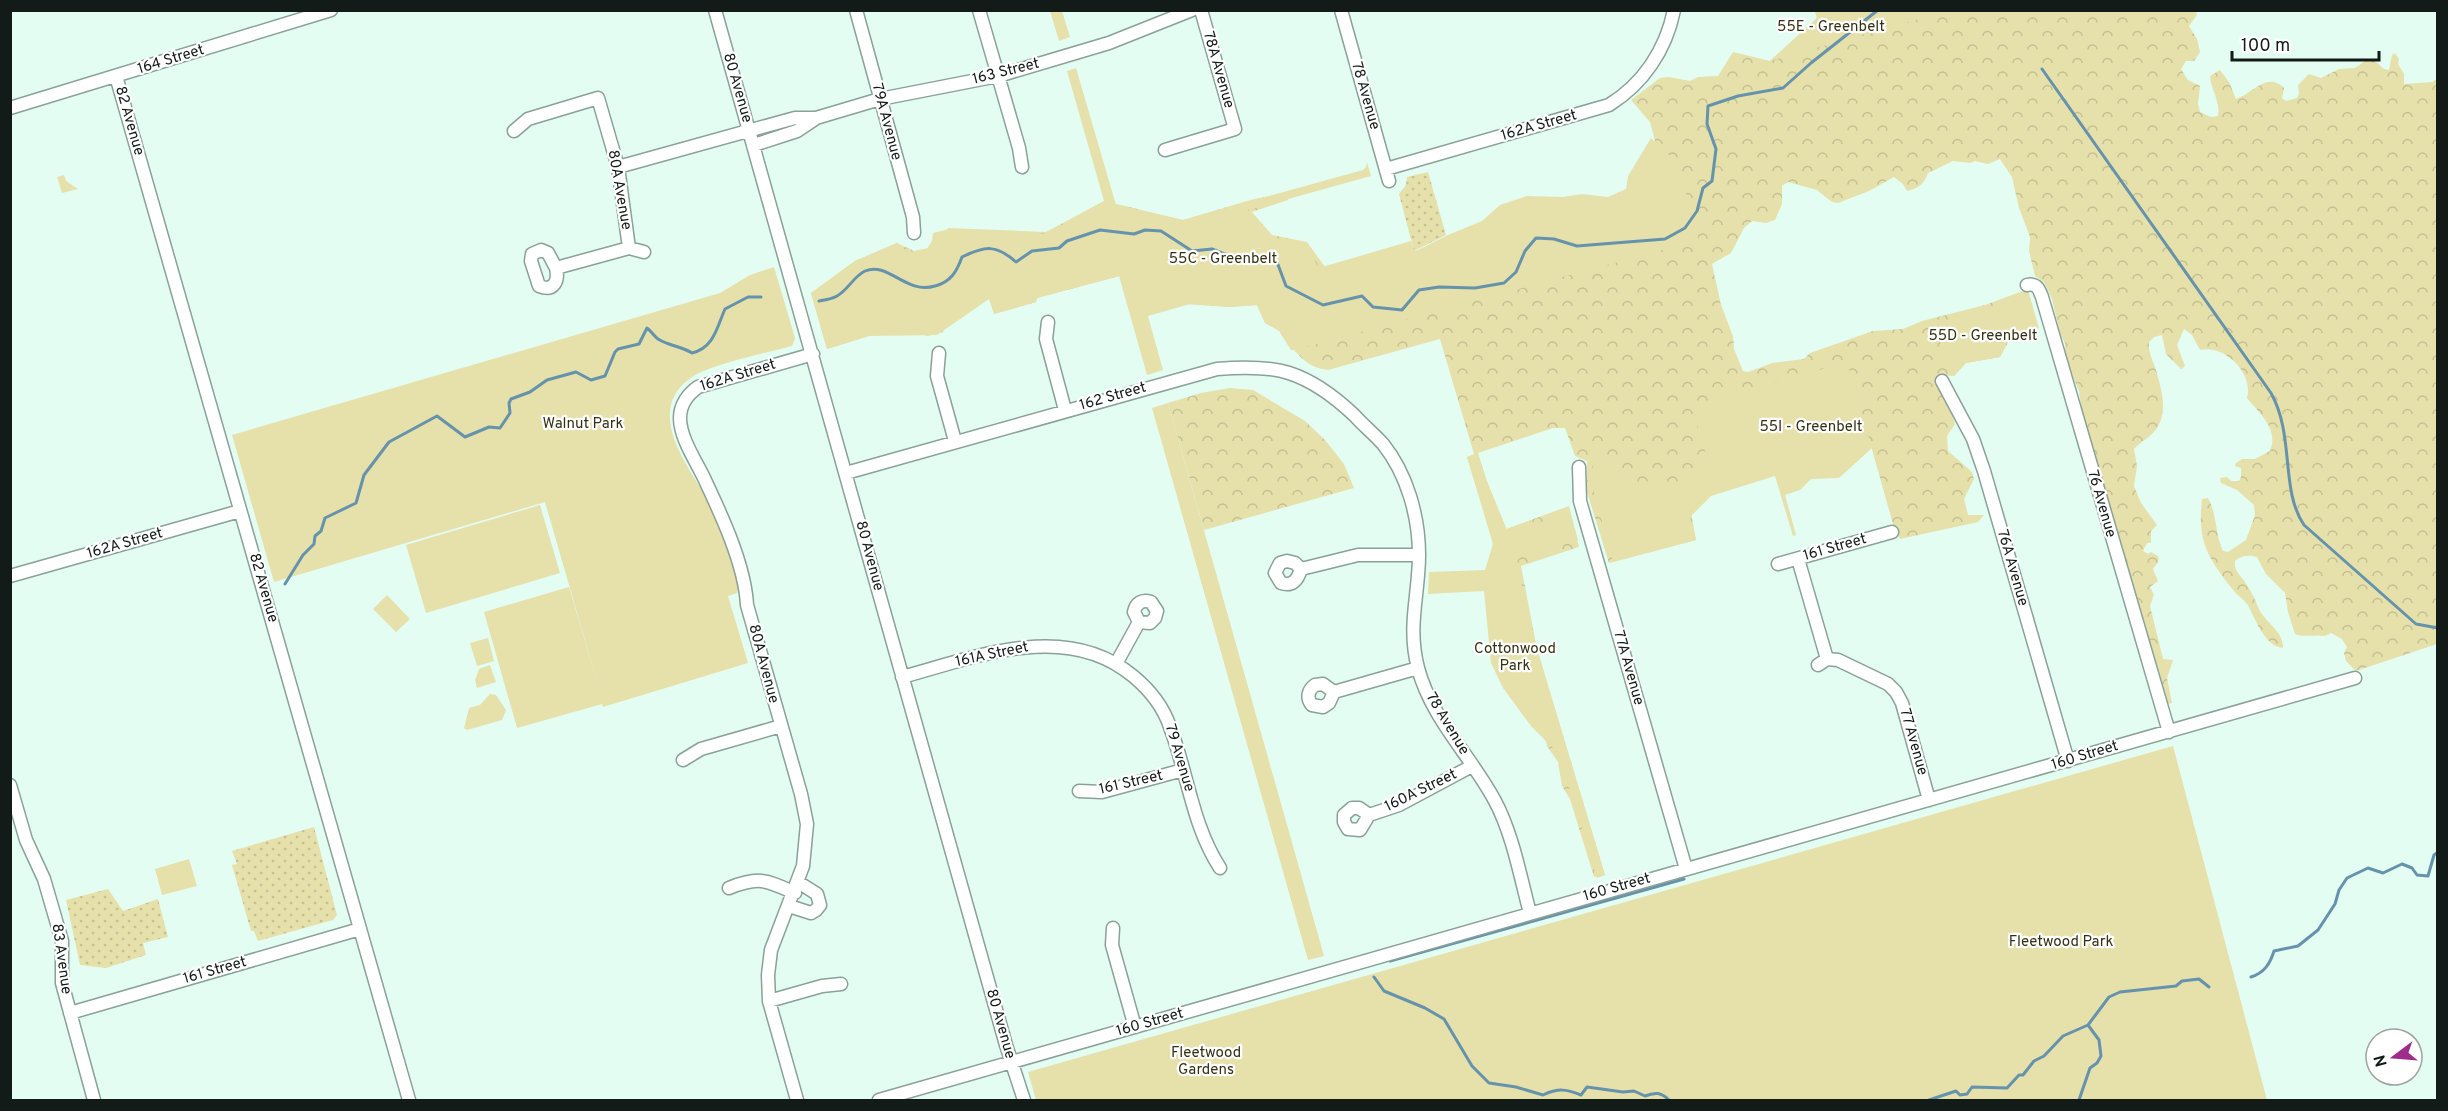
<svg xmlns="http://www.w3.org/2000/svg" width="2448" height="1111" viewBox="0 0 2448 1111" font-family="Overpass,sans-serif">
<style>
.grass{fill:url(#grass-dots)}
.forest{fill:url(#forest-crowns)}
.park{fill:#e6e0ab}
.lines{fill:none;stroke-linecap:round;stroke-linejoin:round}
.stream{stroke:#6593ac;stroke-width:3}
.minor-casing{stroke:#8aa198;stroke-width:15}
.minor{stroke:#fff;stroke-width:12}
.labels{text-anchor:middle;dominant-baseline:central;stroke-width:4.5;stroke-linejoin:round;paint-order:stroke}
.park-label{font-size:15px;fill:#343013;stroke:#fff}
.street-label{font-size:15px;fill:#121b17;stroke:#fff}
</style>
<defs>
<pattern id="grass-dots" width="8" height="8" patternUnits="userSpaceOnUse" patternTransform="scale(1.5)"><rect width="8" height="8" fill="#e6e0ab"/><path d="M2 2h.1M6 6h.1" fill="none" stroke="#c4c092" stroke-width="1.8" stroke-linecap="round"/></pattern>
<pattern id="forest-crowns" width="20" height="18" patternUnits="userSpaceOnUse" patternTransform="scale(1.5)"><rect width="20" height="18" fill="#e6e0ab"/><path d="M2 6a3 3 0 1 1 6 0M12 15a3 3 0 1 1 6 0" fill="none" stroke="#c4c092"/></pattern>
</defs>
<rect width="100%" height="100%" fill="#e3fdf2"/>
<path class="grass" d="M1428,172L1446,235L1414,251L1399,194L1406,185L1407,177Z
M314,827L337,915L333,920L258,941L254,931H251L232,865L237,864L232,851Z
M108,889L123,911L158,899L168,937L143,943L146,955L106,968L80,965L66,900Z"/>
<path class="forest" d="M1815,11H2196L2197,15L2189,26L2197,39L2200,52L2194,61H2186L2181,69L2188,80L2200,86L2198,104L2200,112L2211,117L2218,116C2221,102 2211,90 2210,76L2220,70L2229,82L2236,99C2253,94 2266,71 2284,88L2282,98L2286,101L2297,98L2299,94L2298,85L2309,74L2321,78L2339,69L2355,68L2365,61H2375L2384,69L2389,70L2392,55L2395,53L2399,59L2398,64L2404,74V84L2432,82L2437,79V644L2356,671L2346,661L2344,653L2347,647L2342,639L2331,633L2325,636C2314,634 2306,638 2295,634L2288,612L2285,593L2266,574L2257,557C2248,555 2242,555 2235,561C2234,572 2240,574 2245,582C2250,590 2255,598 2258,607C2264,622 2284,631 2283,648C2265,646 2256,621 2249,607C2246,601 2238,596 2234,591C2208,558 2197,542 2202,499L2208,498C2217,514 2215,534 2223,551L2228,552L2246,540L2255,515L2254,505L2237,490L2221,483L2220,478L2227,477L2231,481H2239L2241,477V468L2235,466L2236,463L2242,459H2255L2270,451C2279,429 2260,414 2247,398C2254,374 2225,344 2200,350L2192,335L2184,329L2177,345L2185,366L2181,369L2166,354L2162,335L2154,337L2149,342C2148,353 2153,361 2156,370C2162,391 2170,416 2152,434C2146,440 2139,443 2134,449L2137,466L2134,486L2141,503L2157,525L2151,531V543H2147L2143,551L2148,554L2151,552L2158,556C2160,563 2156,564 2153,569L2158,581L2150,587L2154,595L2150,606L2163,659L2173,660L2167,678L2172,703L2167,704L2164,700L2100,478V469L2093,457L2083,419L2079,391L2065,357V343L2060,334L2052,299L2044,282L2035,276L2029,251L2030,237L2019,208L2012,177L2000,159L1988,164L1975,161L1970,163L1953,161L1928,173C1924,184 1919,188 1907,191L1903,184L1894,177L1869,191L1838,203L1832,202L1817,190L1788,182L1782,186V204L1775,220L1766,223L1752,221L1744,228L1731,253L1712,264L1721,305L1733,336L1734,349L1743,371L1748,372L1772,363L1804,359L1810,353L1873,331L1903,329L1922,321L1985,305L2028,289L2031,301L2000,357L1966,363L1954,376L1940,375L1935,381L1953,417L1955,424L1947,436L1948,451L1972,472L1974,479L1964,499L1968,515H1984L1978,522L1900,539L1893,524L1871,446L1785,494L1779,473L1709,494L1691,512L1696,540L1609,563L1587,492V461L1575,456L1565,428H1553L1478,453L1486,479L1506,529L1569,506L1579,547L1521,566L1537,649L1605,875L1594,877L1570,799L1562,786L1558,762L1547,746L1496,551L1467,457L1474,454L1440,339L1328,370C1312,368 1305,362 1294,350C1294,335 1277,329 1265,323L1257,305L1230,307L1185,304L1131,273L1037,298L1036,302L994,314L990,298L970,307L944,327L943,332L928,336L907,332L869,336L827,349L811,293L855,261L897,243L914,251L938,246L948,228L1046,232L1104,201L1183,220L1254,199L1287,193L1288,200L1252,212L1272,235L1307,242L1328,271L1404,270L1618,203L1655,141L1650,122L1631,100L1660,78L1669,77L1690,81L1698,77L1718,76L1733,52L1770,61L1817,18Z
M1230,388L1253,390L1305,421L1325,440L1344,464L1354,488L1204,530L1168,403L1201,393Z"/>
<path class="park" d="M1050,11H1062L1070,37L1059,41Z
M1815,11V10L1947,11L1770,61L1817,18Z
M1076,68L1116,205L1183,220L1363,170L1366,167L1367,162L1371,176L1248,210L1267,239L1305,244L1319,268L1411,241L1414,251L1418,250L1448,235L1482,221L1500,205L1527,196L1563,197L1582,194L1608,197L1626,189L1628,176L1651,138L1677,163L1699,240L1294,350H1291L1279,331L1265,323L1257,305L1230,307L1190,304L1148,316L1163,370L1147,375L1119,276L1037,298L1036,302L994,314L989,299L937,335L869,336L827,349L811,293L855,261L897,243C906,252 914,254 926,250L932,241L933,233L949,229L1047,234L1104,201L1067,71Z
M64,175L66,181L78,189L62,193L57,177Z
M774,267L795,338L792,346C767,353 712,364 692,377C637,414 699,479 718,517C728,538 732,565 739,587L737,593L728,596L748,663L603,707L602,704L517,728L484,612L569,587L602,699L545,502L274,582L232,435L720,293L750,275Z
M2030,297L2039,328L2009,338L2000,357L1966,363L1954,376L1949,371L1935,324Z
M1847,362L1872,448L1839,478L1811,479L1800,490L1785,495L1796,535L1793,536L1775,476L1711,496L1690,517L1696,540L1613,562L1592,485L1594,451L1634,484L1682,488L1709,465L1692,406Z
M1168,403L1324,956L1308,960L1152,408Z
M1478,454L1486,479L1509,535L1570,511L1578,540L1515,557L1537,649L1605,875L1597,878L1559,754L1531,726L1503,688L1491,663L1484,591L1428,594L1429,572L1485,570L1493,544L1467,457Z
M540,505L560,573L426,613L406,545Z
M387,595L410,619L396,632L373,609Z
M488,638L494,661L477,666L470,643Z
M490,665L496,682L477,688L475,680L479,669Z
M490,694L496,695L506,710L502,720L467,730L464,728L469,708L480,705Z
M2173,746L2267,1100H1036L1028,1072Z
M189,859L197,886L162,895L155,869Z"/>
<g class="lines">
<path class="stream" d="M2042,69L2271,393C2295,436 2280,490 2304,525L2416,624L2438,628
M819,301C825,300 832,299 837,296C848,290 854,276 865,271C888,261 906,295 935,286C951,282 957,271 962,257C985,246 996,244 1016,262L1032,251L1059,248L1067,241L1100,230L1134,234L1145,230L1161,231L1192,251L1212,249L1232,257L1277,262L1286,286L1323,305L1362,296L1373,307L1402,310L1419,290L1439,287L1475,288L1504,283L1516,272L1525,251L1536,238L1554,239L1577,246L1665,239L1685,228L1697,211L1703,188L1712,181L1716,149L1707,124L1708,106L1738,96L1783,88L1811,63L1878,10
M285,584L303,555L314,544L315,536L321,531L325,518L356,503L364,475L389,442L437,416L465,437L489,427L500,428L510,413L509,403L511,399L530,392L547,380L576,372L591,380L605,376L615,352L618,349L639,344L647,328C651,331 654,336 658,339C669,346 681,346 692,353C714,348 717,327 725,309L748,297H761
M1390,961L1684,879
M1374,977L1384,991L1425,1008L1444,1019L1472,1066L1489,1083L1516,1087L1543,1095C1558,1088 1566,1089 1581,1095L1587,1087L1623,1092L1634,1091L1645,1096C1655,1092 1661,1092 1669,1100
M2251,977C2264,973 2270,964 2274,951L2298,946L2318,930L2335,904L2339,890L2347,878L2368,868L2383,873L2402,864L2412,868L2417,875L2428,876L2434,855L2438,852
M1929,1100L1956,1091L1960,1095L1967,1094L1972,1087L2007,1088L2019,1075H2023L2034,1061L2044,1056L2063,1036L2088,1025
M2079,1100L2090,1068L2097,1063L2101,1056L2099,1040L2088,1025L2109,997L2120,992L2176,986L2182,981L2199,979L2209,987"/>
<defs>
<path id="minor" d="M715,10L1006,1045L1024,1100
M856,10L913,217L914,233
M979,10L1019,148L1022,167
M1341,10L1389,181
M116,76L409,1100
M10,108L331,10
M514,131L528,119L598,98L618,167L629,248
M754,145L797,131L815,119
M1165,150L1235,129L1201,10
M618,167L795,118H816L880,99L998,76L1109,43L1192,10
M1386,169L1609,105C1643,84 1666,50 1674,10
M556,268C559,281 554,292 539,286L531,261L532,254L541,250L548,253L556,268L629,248L644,252
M2027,285C2037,283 2039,289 2042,297L2169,732
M1048,322L1046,339L1065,410
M939,353L937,376L955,441
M1942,381L1973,439L1984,471L2068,761
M1579,467L1580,501L1686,869
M846,473L1217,369C1241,367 1267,366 1289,373C1314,381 1336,398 1354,415C1363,425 1374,434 1383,444C1407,474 1419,516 1419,555C1419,595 1407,626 1418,668C1431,718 1471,756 1495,801C1513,835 1520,876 1530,913
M1798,559L1827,659
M1287,561L1295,563L1301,569C1298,579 1293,587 1281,583L1275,573L1280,563Z
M1778,564L1892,532
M1301,569L1358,555H1419
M10,576L240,511
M1117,662L1139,622L1150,623L1155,618L1157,611L1151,602C1142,599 1136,603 1134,612L1139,622
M1818,665L1827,659L1838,660L1888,684L1896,692L1902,703L1929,800
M902,677C976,657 1066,620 1133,676C1150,690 1163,706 1170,727C1188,774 1192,825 1220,868
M1334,692L1329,703L1323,707L1312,705C1306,698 1308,690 1315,685L1323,684L1334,692L1418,668
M683,760L701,749L781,726
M10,785L26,840L44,879L62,941V983L94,1100
M1079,791L1102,792L1183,770
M1369,815L1359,808H1352L1344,815V822L1348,829L1360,830L1369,815L1399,805L1472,766
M729,888C759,876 766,880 795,893
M789,906L811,913L816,910L820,905L817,894L798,882
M1113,928L1112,945L1135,1027
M769,1001L822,986L841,984
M70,1013L360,929
M797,1100L769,1001L768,975L771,950L803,866L807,824L801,794L747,605C745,565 721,514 704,478C696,461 680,438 680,418C680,405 688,394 698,387L813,354
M879,1100L2355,678"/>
</defs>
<use href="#minor" class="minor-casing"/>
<use href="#minor" class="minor"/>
</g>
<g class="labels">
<g class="park-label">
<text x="1831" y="27">55E - Greenbelt</text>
<text x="1223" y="259">55C - Greenbelt</text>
<text x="1983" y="336">55D - Greenbelt</text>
<text x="583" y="424">Walnut Park</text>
<text x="1811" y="427">55I - Greenbelt</text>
<text x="1515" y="649">Cottonwood<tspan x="1515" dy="17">Park</tspan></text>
<text x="2061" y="942">Fleetwood Park</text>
<text x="1206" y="1053">Fleetwood<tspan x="1206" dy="17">Gardens</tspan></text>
</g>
<g class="street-label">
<text transform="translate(171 60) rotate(-17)">164 Street</text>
<text transform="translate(1218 70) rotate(74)">78A Avenue</text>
<text transform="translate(1006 72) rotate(-14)">163 Street</text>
<text transform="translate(737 88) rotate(74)">80 Avenue</text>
<text transform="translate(1365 96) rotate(74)">78 Avenue</text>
<text transform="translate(129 121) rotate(74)">82 Avenue</text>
<text transform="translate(886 122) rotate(75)">79A Avenue</text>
<text transform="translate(1539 126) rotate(-16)">162A Street</text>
<text transform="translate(619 190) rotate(80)">80A Avenue</text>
<text transform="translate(738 376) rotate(-17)">162A Street</text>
<text transform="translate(1113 397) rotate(-16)">162 Street</text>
<text transform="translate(2101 504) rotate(74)">76 Avenue</text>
<text transform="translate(125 544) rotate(-16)">162A Street</text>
<text transform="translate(1835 548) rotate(-16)">161 Street</text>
<text transform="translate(869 556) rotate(75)">80 Avenue</text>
<text transform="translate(2012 568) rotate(74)">76A Avenue</text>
<text transform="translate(263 588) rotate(74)">82 Avenue</text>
<text transform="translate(992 655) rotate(-12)">161A Street</text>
<text transform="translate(763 664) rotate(75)">80A Avenue</text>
<text transform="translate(1628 668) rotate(74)">77A Avenue</text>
<text transform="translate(1447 724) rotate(59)">78 Avenue</text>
<text transform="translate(1913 742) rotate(74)">77 Avenue</text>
<text transform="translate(2085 756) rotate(-17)">160 Street</text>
<text transform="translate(1179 758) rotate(73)">79 Avenue</text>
<text transform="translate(1131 783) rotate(-13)">161 Street</text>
<text transform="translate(1421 791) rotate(-26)">160A Street</text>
<text transform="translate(1617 888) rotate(-16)">160 Street</text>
<text transform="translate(61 959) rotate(82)">83 Avenue</text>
<text transform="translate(215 971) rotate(-16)">161 Street</text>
<text transform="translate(1150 1023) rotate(-16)">160 Street</text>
<text transform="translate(1000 1024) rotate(74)">80 Avenue</text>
</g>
</g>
<rect width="2448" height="1111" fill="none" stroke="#121b17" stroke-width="24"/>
<g transform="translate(2394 1057) rotate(254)"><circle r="28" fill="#ffffff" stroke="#a0a4a2" stroke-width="1.5"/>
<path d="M0-4.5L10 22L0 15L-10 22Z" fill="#9d2c8a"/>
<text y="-9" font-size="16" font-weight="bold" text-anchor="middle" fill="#121b17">N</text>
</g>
<path d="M2232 51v9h147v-9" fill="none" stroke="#121b17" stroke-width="3"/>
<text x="2241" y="51" font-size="18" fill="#121b17" stroke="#ffffff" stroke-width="4.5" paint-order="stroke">100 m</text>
</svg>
